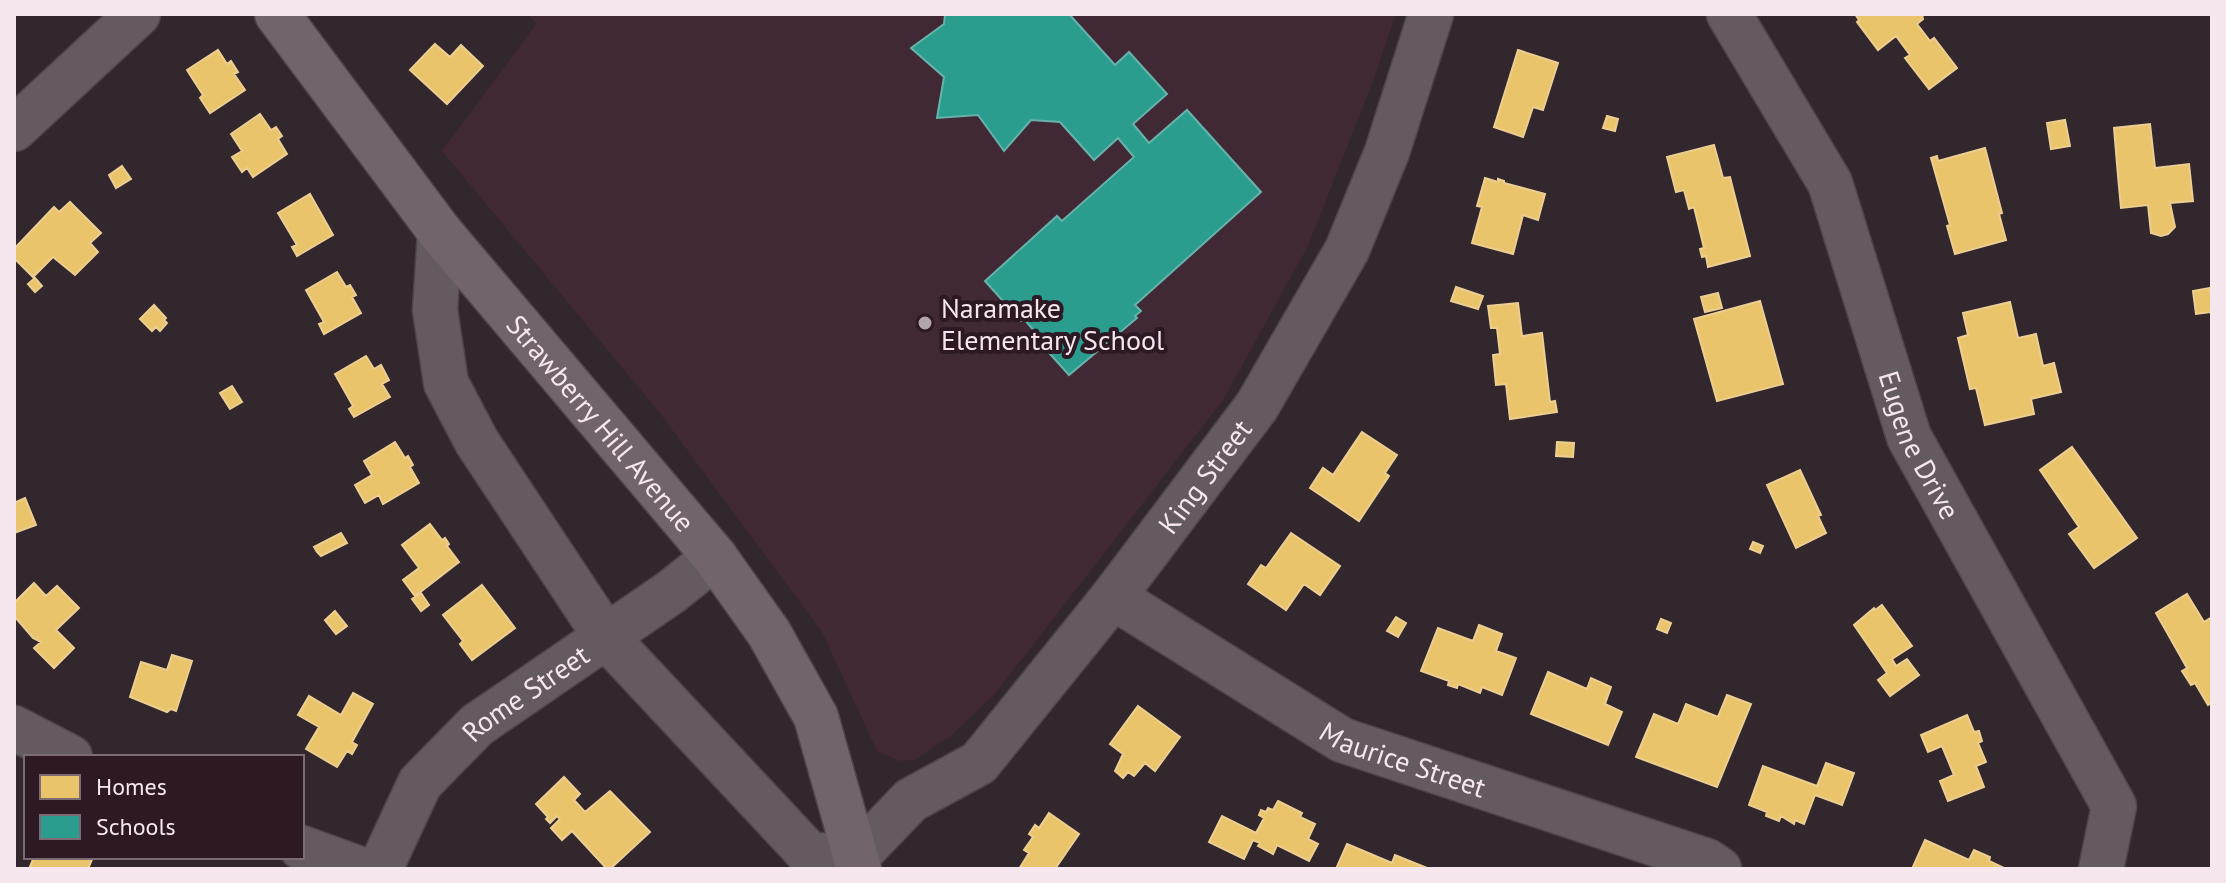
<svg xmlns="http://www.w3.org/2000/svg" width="2226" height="883" viewBox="0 0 2226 883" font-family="'PT Sans',sans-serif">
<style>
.built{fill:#412835}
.homes{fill:#e9c46a;stroke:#edce92;stroke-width:2}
.schools{fill:#2a9d8f;stroke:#67b3ac;stroke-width:2}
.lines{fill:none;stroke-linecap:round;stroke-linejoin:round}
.minor-casing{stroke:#4e4449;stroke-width:47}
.major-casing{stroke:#4e4449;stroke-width:47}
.minor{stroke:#635b5f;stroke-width:44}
.major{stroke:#71656b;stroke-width:44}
.poi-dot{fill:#b1a4aa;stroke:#2d1923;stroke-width:3}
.labels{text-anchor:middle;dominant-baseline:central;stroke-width:8;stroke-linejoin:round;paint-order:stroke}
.poi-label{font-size:28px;fill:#f6e7ee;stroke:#2d1923;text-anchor:start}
.street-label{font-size:28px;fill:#f6e7ee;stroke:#2d1923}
</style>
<rect width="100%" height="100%" fill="#32272d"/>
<path class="built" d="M526,14H1396L1373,81L1308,246L1223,400L994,695L953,734L915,760L900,761L877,751L822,632L659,412L442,151L537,23Z"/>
<path class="homes" d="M1855,14H1922L1923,19L1917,24L1930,41L1934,38L1957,68L1929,89L1905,58L1910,55L1896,36L1878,50L1857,22L1859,20Z
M435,44L450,57L461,45L483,66L447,104L410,70Z
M218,50L227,64L231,61L238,72L234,74L245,90L210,113L200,98L203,95L187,70Z
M1518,50L1558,63L1543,110L1533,107L1523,137L1494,127Z
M260,114L271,130L276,127L282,136L278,139L287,154L253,177L247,168L242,172L232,157L242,151L231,134Z
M1607,116L1618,119L1615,131L1603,128Z
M2065,120L2070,146L2051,149L2047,123Z
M2150,124L2155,168L2189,164L2193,201L2170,203L2175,227L2168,234L2161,236L2151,233L2148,205L2121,208L2118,176L2114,128Z
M1714,145L1723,178L1730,177L1750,256L1708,267L1706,256L1702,257L1700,249L1704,248L1694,207L1689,209L1684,190L1676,192L1667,157Z
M1985,148L2002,213L1999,214L2006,240L1955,254L1947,226L1950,225L1931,158L1937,156L1938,161Z
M122,166L131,179L116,188L109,175Z
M1485,178L1498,182V179L1504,181V183L1545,194L1538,220L1523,215L1513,254L1472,243L1482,207L1477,206Z
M310,194L333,235L297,256L292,247L297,245L278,213Z
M70,202L101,233L90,243L98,252L75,275L53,257L33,277L14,258V249L54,207L59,212Z
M337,272L346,287L350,285L356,295L352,297L361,313L324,334L319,324L324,322L306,290Z
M35,278L42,286L35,292L28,284Z
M1456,287L1483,296L1478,309L1451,301Z
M2210,288L2212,312L2196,314L2193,291Z
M1718,293L1722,308L1705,312L1701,297Z
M1760,301L1783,384L1717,401L1694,319Z
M2010,302L2018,338L2036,334L2043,366L2054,363L2061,392L2031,399L2034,414L1985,425L1976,388L1970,389L1958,338L1968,335L1963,313Z
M1518,303L1522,336L1542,333L1550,402L1555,401L1557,412L1510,419L1506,384L1496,385L1493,355L1500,354L1497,328H1491L1488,306Z
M154,305L166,318L164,320L167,323L160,331L156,327L152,331L140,319Z
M366,356L374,369L381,365L389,380L382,384L390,397L354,417L349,409L353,406L335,374Z
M232,386L242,402L230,409L220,393Z
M1362,432L1397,455L1385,473L1389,476L1359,521L1310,488L1323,468L1333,475Z
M395,442L405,458L408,456L413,465L410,467L419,483L383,504L379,495L365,503L355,485L372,475L364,461Z
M1557,442L1574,443L1573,457L1556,456Z
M2072,447L2137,538L2094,568L2069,534L2079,527L2040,470Z
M1800,470L1821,515L1818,516L1826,533L1796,548L1767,485Z
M25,498L36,525L14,533V503Z
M430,524L442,540L445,538L449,544L447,546L459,562L415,596L403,580L419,568L402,545Z
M341,533L347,543L321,556L317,552L314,547Z
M1291,533L1340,566L1320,595L1304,584L1286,610L1248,584L1261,565L1266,568Z
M1753,542L1763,546L1760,553L1750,549Z
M34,583L46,596L57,586L79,608L56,630L74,648L54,668L34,648L41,642L33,638L14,616V603Z
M482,585L515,628L472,660L460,644L463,641L443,615Z
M421,593L429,605L421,611L412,599Z
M2187,594L2204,622L2212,617V702L2208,705L2195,683L2191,685L2182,671L2187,668L2156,613Z
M1882,605L1912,646L1892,659L1896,666L1907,659L1919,675L1890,696L1878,680L1887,673L1854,625L1874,608L1875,610Z
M335,611L347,626L336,634L325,620Z
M1396,617L1406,623L1398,637L1387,631Z
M1661,619L1671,623L1667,633L1657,629Z
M1479,625L1502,634L1496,651L1516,658L1502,695L1482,687L1480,693L1458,684L1457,688L1448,685L1449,681L1421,671L1438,628L1473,641Z
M172,655L192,661L176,711L171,709L167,712L130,697L141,662L167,670Z
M1548,672L1587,689L1591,678L1611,687L1605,704L1622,712L1608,745L1531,714Z
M353,693L373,704L352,742L357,745L352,754L347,751L337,767L306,749L319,727L298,715L309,696L341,715Z
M1727,695L1751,704L1717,787L1636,757L1654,714L1678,724L1686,704L1718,717Z
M1138,706L1180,737L1155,771L1145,763L1134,776L1128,772L1123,778L1115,771L1123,754L1110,744Z
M1967,715L1974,732L1979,731L1982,741L1978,743L1986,762L1976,766L1984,787L1948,801L1940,781L1954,775L1942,746L1928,752L1921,735Z
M1826,763L1854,773L1842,805L1815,795L1804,824L1795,820L1794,824L1781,816L1779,821L1766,816L1767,812L1749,805L1763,766L1817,786Z
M564,777L580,794L574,800L585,812L610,791L650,832L610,869H607L572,831L562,840L551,828L560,819L557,816L550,823L546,819L548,817L536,804Z
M1278,801L1302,813L1300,817L1315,824L1308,839L1318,844L1309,861L1277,845L1273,854L1258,846L1260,843L1253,840L1244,859L1209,842L1222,816L1256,833L1264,818L1259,815L1261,810L1266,812L1268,808L1273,810Z
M1049,813L1079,834L1055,869H1019L1029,853L1024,850L1033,837L1029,834L1035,825L1039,828Z
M1925,840L1969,860L1974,850L1990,857L1989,861L2006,869H1912Z
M1347,844L1392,863L1395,855L1427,868L1336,869Z
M34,857H93L88,869H29Z"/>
<path class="schools" d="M945,14H1069L1115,65L1129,52L1167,94L1133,124L1149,143L1187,110L1261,192L1135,305L1141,311L1135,316L1137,318L1069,375L1033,335L1036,333L1024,319L1021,321L985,281L1057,216L1062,221L1134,157L1118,138L1094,160L1060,122L1031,120L1004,151L978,115L937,118L944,77L911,48L944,24Z"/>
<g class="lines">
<defs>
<g id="minor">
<path id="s1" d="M1729,14L1830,183L1909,437L2114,806L2101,869"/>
<path d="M14,129L138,14"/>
<path id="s2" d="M440,232L435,310L446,383L477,442L606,637L810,855L857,856L911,800L979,763L1113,597L1257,406L1347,250L1387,152L1431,14"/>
<path id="s3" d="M1113,597L1342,740L1707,861L1719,869"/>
<path d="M14,728L70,757"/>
<path d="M302,848L360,869"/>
<path id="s4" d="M380,869L420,783L477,725L671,592L715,557"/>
</g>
<g id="major">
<path id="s5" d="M277,14L440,232L715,557L769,633L816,717L859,869"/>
</g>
</defs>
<use href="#minor" class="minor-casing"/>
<use href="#major" class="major-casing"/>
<use href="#minor" class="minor"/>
<use href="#major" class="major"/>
</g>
<circle class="poi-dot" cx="925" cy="323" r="8"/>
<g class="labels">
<g class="poi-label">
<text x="941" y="307">Naramake<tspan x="941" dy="32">Elementary School</tspan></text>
</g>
<g class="street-label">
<text stroke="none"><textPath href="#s5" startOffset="522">Strawberry Hill Avenue</textPath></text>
<text stroke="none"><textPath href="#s1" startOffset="474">Eugene Drive</textPath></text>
<text stroke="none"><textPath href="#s2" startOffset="1318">King Street</textPath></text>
<text stroke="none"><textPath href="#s4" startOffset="234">Rome Street</textPath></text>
<text stroke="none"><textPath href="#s3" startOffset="334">Maurice Street</textPath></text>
</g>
</g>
<rect width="2226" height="883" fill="none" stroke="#f6e7ee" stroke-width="32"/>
<rect x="24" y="755" width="280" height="104" fill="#2d1923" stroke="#7d6b74" stroke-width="2"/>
<rect x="40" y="775" width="40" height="24" fill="#e9c46a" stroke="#7d6b74" stroke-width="2"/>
<text x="96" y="795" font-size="24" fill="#f6e7ee">Homes</text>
<rect x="40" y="815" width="40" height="24" fill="#2a9d8f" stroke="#7d6b74" stroke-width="2"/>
<text x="96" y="835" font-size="24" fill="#f6e7ee">Schools</text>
</svg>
